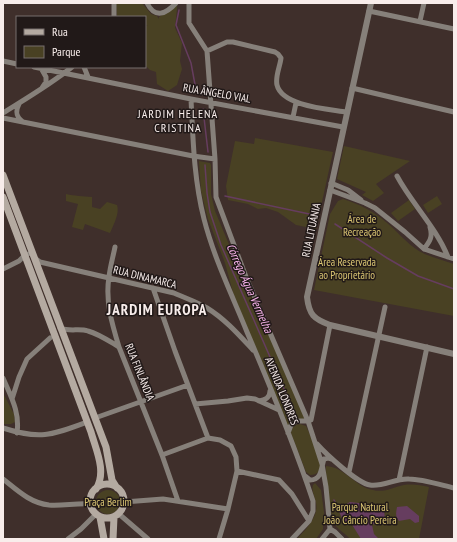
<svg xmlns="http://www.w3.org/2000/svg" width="457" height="542" viewBox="0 0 457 542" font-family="'PT Sans Narrow',sans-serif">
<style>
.green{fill:#494123}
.water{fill:#663d5f}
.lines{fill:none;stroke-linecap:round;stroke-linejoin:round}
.stream{stroke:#663d5f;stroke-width:1.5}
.minor{stroke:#86807a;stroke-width:5}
.tertiary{stroke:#86807a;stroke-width:6}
.secondary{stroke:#b4aaa1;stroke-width:7}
.labels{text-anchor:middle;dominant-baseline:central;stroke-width:3;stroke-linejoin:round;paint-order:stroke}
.street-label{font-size:11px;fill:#f8edeb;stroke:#211918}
.park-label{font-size:11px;fill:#dcc773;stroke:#211918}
.neighbourhood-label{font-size:12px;letter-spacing:1px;fill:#f8edeb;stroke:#211918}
.water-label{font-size:12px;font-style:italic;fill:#f6b2e9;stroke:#211918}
.district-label{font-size:15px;font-weight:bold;letter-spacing:1px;fill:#f8edeb;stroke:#211918}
</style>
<rect width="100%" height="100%" fill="#3f2f2b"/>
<path class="green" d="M116,3H142L151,14L157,16L159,19V17L177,5V8L175,28L182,43L180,61L182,69L177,85L168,91L157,84L156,72L150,70L145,65V26L148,25H145V17H117Z
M255,138L333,152L316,229L296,225L278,212L266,208L258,209L248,204L228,200L226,186L235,141L254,144Z
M344,146L410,161L376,184L384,193L373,201L362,195L366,192L337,179Z
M199,161L210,163L211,165V194L215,211L243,278L307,421L295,420L288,428L234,296L225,263L208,219L201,191Z
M66,194C75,196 82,196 92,197V207L100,209L107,202L117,205C120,213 113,226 110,233L85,224L83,230L72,227L78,204L66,201Z
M437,196L442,204L428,213L423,205Z
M343,199C359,204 373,211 386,222C397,231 407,244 419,251C429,257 443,260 454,264V316L314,290L330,214L338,201Z
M409,200L415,209L398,221L391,213Z
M3,393L14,414L15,422L11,424H3Z
M300,424L306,426C310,435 324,463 319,471C317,474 313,475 310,475L306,472L291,433C292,427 294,425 300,424Z
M326,466C345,467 355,487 373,490C384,493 394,487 404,485C413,484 420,485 429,487L419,539H350C346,534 340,531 336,526C328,512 326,482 326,466Z
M315,483L321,490L324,512L323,529L316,539H297C305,530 319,517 316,503C315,497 311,491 313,485Z
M96 502a12 12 0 1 1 24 0a12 12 0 1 1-24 0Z"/>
<path class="water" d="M350,502L375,505L384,510L385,519L372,525L374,534L379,539H361L351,523L343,521L338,509Z
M407,506L419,516V522L415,523L410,519L399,521C395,516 396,513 397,507Z"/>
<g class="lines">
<path class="stream" d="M179,10L176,25L191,63L196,90
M203,109L208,152
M205,165L207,193L210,212L221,245L295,414
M225,196L314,215
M335,224L387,258L418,276L454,289
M334,500L339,510"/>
<path class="minor" d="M114,3V17
M147,3C155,19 166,14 176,3
M189,3V23L207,51L215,159L216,197L246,277L308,421L322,464L326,487L330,529L322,539
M369,11L454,29
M420,21L424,3
M207,51L227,42H233L275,52L278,54L281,58C280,67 275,76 277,85C282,106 328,109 346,112
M3,61L17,64
M34,67L191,99L343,127
M84,67L88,77
M41,68L46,77V82L42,88
M352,88L454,112
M191,99C193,140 194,180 204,219C214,258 232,295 247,332C271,388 294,444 313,501V511L309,521L292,539
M19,104C15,112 16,117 23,122
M3,113C27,98 51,84 72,67
M293,117L296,103
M3,118L193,156L215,159
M397,176C412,204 436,227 448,257
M331,183L348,190L361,200
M330,190L365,203L375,208L405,232L424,249L454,259
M115,247C113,257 110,267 109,277C105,301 112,324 119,347L162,455L178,501
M424,249C430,241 433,237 430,227
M36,259L40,262L174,293C185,298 197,302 207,308C225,319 239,335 253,350
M3,269L19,261L25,255L28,254
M153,288L175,351L208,438
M60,328C70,332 79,328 88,331C99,334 109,341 119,347
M3,378C11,397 20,412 17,433
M12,399L19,377L27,359L50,338
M259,401C265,400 270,398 270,391
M195,404L228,401L247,398L255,399L279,410
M95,418L188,385
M3,428C40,440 52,435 87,422
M288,433L291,425L296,421H308L311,420L330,325
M317,444C326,454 357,483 370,485C383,487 396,478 409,479C422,479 441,485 454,488
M162,455L208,438L220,440L231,446L236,457L237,471L228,509L219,539
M237,471L279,480L292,494L309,521
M349,472L385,307
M305,476L310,480C322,480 321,468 324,459L328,458L331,459
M3,479C17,490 30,503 49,505C62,506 77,503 90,504
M399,480L427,347
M124,502L163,499L228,509
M119,514L148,539
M330,529L335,532L342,539
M68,539L81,529L96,514"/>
<path class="tertiary" d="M371,3L307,297C309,315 314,319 330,325L454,354"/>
<path class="secondary" d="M3,175L106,447L112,480L117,488
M3,197L91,432C96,450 107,472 96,489
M90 501a17 17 0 1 1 34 0a17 17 0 1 1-34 0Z
M100,517L104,539
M113,539L114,517"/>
</g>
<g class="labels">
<g class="street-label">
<text transform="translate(217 93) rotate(10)">RUA ÂNGELO VIAL</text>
<text transform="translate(311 230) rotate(-78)">RUA LITUÂNIA</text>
<text transform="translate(145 277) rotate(14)">RUA DINAMARCA</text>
<text transform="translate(140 372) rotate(68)">RUA FINLÂNDIA</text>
<text transform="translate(282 391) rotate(68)">AVENIDA LONDRES</text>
</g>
<g class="park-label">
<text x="362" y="219">Área de<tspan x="362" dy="13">Recreação</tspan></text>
<text x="347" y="262">Área Reservada<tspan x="347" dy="13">ao Proprietário</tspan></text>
<text x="108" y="502">Praça Berlim</text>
<text x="360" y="507">Parque Natural<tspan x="360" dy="13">João Câncio Pereira</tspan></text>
</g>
<g class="neighbourhood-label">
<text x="178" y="113">JARDIM HELENA<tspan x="178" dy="14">CRISTINA</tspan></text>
</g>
<g class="water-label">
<text transform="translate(250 288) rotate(66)">Córrego Água Vermelha</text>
</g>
<g class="district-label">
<text x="157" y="309">JARDIM EUROPA</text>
</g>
</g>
<rect width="457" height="542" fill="none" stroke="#f8edeb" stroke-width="8"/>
<rect x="16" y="16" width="130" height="52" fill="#211918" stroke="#776e6c"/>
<rect x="24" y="29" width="20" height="6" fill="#b4aaa1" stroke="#776e6c"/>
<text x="52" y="36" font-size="12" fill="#f8edeb">Rua</text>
<rect x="24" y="46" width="20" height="12" fill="#494123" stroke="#776e6c"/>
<text x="52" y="56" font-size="12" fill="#f8edeb">Parque</text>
</svg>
